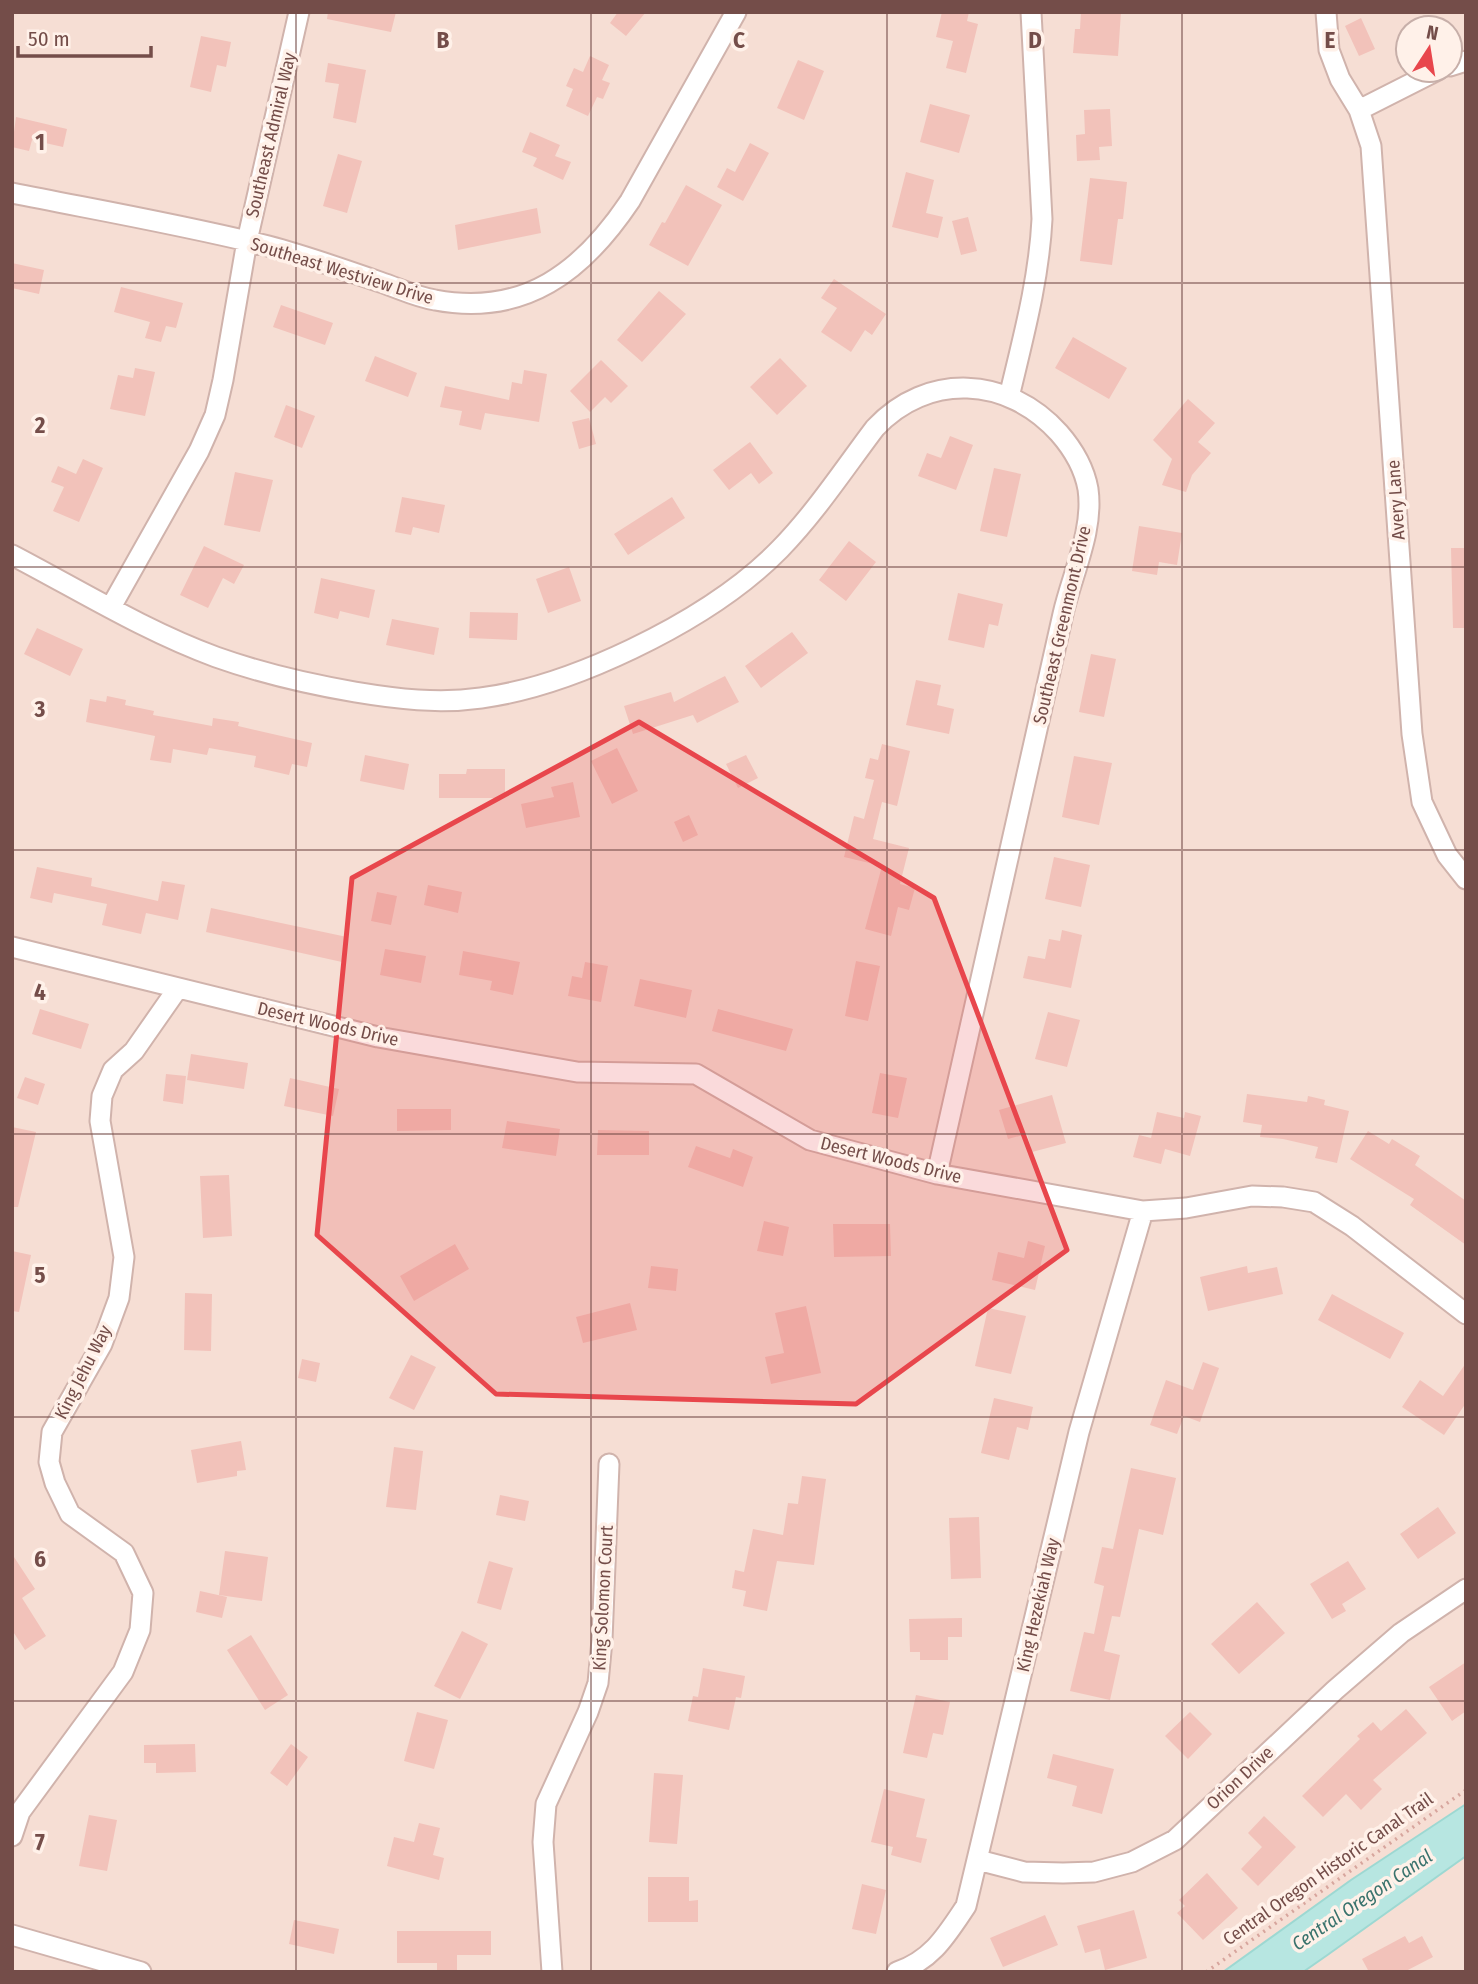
<svg xmlns="http://www.w3.org/2000/svg" width="1478" height="1984" viewBox="0 0 1478 1984" font-family="'Fira Sans Condensed',sans-serif">
<style>
.residential{fill:#f6ded4;fill-rule:evenodd}
.water{fill:#b7e6e1;stroke:#9dd8d2;stroke-width:2}
.building{fill:#f2c2ba}
.lines{fill:none;stroke-linecap:round;stroke-linejoin:round}
.minor-casing{stroke:#d0b3ac;stroke-width:23}
.path{stroke:#d7a59d;stroke-width:3.5;stroke-dasharray:2 5;stroke-linecap:butt}
.minor{stroke:#fff;stroke-width:19}
.marked{fill:#e8464c;fill-opacity:0.2;stroke:#e8464c;stroke-width:5;stroke-linejoin:round}
.grid{fill:none;stroke:#744d49;stroke-width:2;stroke-opacity:0.55}
.labels{text-anchor:middle;dominant-baseline:central;stroke-width:7;stroke-linejoin:round;paint-order:stroke}
.street-label{font-size:18px;fill:#744d49;stroke:#fff1e9}
.water-label{font-size:19px;font-style:italic;fill:#3a736d;stroke:#fff1e9}
.grid-label{font-size:23px;text-anchor:middle;font-weight:bold;fill:#744d49;stroke:#fff1e9;stroke-width:7;stroke-linejoin:round;paint-order:stroke}
</style>
<rect width="100%" height="100%" fill="#fcece3"/>
<path class="residential" d="M12,12H1466V1972H12ZM1408,28H1450V70H1408Z"/>
<path class="water" d="M1466,1804V1856L1326,1956L1303,1972H1223L1351,1880Z"/>
<path class="building" d="M328,12H396L391,32L327,19Z
M618,12H646L626,36L610,23Z
M942,12H969L967,21L978,24L966,73L946,68L953,41L936,37Z
M1081,12H1121L1118,56L1073,53L1075,29H1080Z
M1361,18L1375,49L1359,56L1345,26Z
M201,36L231,42L226,67L217,65L211,92L190,87Z
M590,56L609,65L602,80L610,83L603,99L597,97L588,116L566,106L573,89L566,86L574,68L583,72Z
M798,60L824,71L804,120L777,108Z
M328,63L366,70L356,123L333,118L339,84L325,82Z
M930,104L970,115L959,153L920,142Z
M1110,109L1112,146L1099,147L1100,160L1077,161L1076,135L1085,134L1084,110Z
M16,117L67,129L63,147L32,140L29,151L12,147Z
M530,132L560,145L555,156L571,162L563,180L533,166L537,158L522,152Z
M750,143L769,153L743,201L717,187L727,168L735,172Z
M338,154L362,161L347,213L323,206Z
M906,172L934,180L926,213L943,217L938,238L892,227Z
M1090,178L1127,182L1123,219H1118L1112,265L1080,261Z
M686,185L722,205L688,266L649,245L662,222L665,223Z
M537,208L541,233L458,250L455,225Z
M968,217L977,251L961,255L952,221Z
M12,263L44,270L39,294L12,288Z
M834,279L886,314L872,335L865,330L851,352L821,332L837,308L821,298Z
M121,287L183,303L176,328L166,326L161,342L145,338L150,322L114,312Z
M659,291L686,314L642,362L617,340Z
M281,305L333,323L325,345L273,327Z
M1073,337L1127,368L1109,399L1055,368Z
M375,356L417,373L408,397L365,381Z
M780,358L807,386L777,415L750,387Z
M601,360L628,386L611,403L605,397L590,412L570,391Z
M135,368L155,372L145,416L110,409L118,375L133,378Z
M524,370L547,374L539,422L485,413L481,430L459,425L462,411L440,407L445,386L509,400L512,382L522,384Z
M1188,399L1215,423L1198,442L1211,453L1192,475L1186,492L1162,485L1172,459L1153,440Z
M286,405L315,416L302,448L274,437Z
M589,418L596,444L579,449L572,422Z
M950,436L973,445L956,490L918,476L927,453L941,458Z
M750,442L773,473L759,484L751,473L729,490L713,470Z
M83,459L103,468L79,522L53,511L64,487L51,482L58,466L76,474Z
M994,468L1021,474L1007,537L980,531Z
M235,472L273,480L260,532L224,525Z
M402,497L445,505L439,533L413,527L411,535L395,532Z
M672,497L685,518L628,555L614,534Z
M1139,526L1182,533L1177,565L1159,562L1157,575L1132,571Z
M849,541L876,562L846,601L819,580Z
M204,546L244,565L234,584L223,578L208,608L180,595Z
M1451,548H1466V628H1453Z
M569,567L581,601L548,613L536,579Z
M321,578L375,590L369,618L340,611L338,619L314,613Z
M958,593L1003,604L998,626L989,624L984,648L948,640Z
M470,612L518,613L517,640L469,638Z
M392,619L439,628L434,655L386,645Z
M37,628L83,649L70,676L24,654Z
M792,632L808,653L761,688L745,666Z
M1091,654L1116,659L1104,717L1079,712Z
M725,676L739,702L697,723L693,715L633,734L624,706L671,692L674,702Z
M916,680L941,685L937,705L954,709L949,734L906,725Z
M107,696L126,700L125,705L154,711L153,715L212,726L213,718L239,722L238,726L312,743L307,767L292,764L289,775L254,767L256,756L209,748L207,755L173,749L171,763L150,760L155,736L86,722L90,699L106,702Z
M882,744L910,751L897,806L882,802L873,839L909,848L900,884L915,888L909,910L898,907L891,936L865,929L882,866L844,857L854,816L864,819L874,780L865,778L870,758L878,760Z
M617,748L638,791L612,804L591,761Z
M365,755L409,764L404,790L360,781Z
M746,755L758,778L738,788L726,764Z
M1074,756L1112,763L1099,825L1062,817Z
M467,769H505V798H439V774H466Z
M573,782L580,817L526,828L521,804L554,797L551,787Z
M689,815L698,835L683,842L674,822Z
M1054,857L1090,865L1081,907L1045,899Z
M37,867L92,878L91,886L158,901L162,881L185,885L178,920L146,913L141,934L102,925L107,904L54,893L52,903L30,898Z
M428,885L462,892L458,913L424,905Z
M377,892L397,896L391,925L371,921Z
M211,908L347,937L342,962L206,932Z
M1062,930L1082,935L1071,988L1023,978L1028,956L1045,959L1049,939L1060,941Z
M385,949L426,956L421,983L380,975Z
M463,951L520,962L513,995L490,990L492,981L459,975Z
M856,961L880,966L868,1021L845,1016Z
M585,962L608,966L601,1002L568,996L572,976L582,978Z
M640,979L692,990L686,1018L634,1006Z
M40,1009L89,1024L81,1049L32,1034Z
M718,1009L793,1029L786,1051L712,1031Z
M1048,1012L1080,1020L1067,1067L1035,1059Z
M191,1054L248,1063L244,1089L187,1080Z
M880,1073L907,1078L898,1118L872,1113Z
M166,1074L186,1076L183,1104L163,1101Z
M25,1077L45,1084L38,1105L17,1098Z
M290,1078L339,1089L333,1116L284,1106Z
M1247,1094L1307,1102L1308,1096L1325,1100L1324,1105L1349,1111L1337,1163L1315,1158L1318,1147L1283,1139L1260,1137L1262,1125L1243,1122Z
M1052,1095L1066,1143L1032,1152L1027,1134L1008,1139L999,1110Z
M397,1109H451V1130L397,1131Z
M1157,1112L1184,1118L1185,1112L1201,1116L1190,1156L1165,1149L1161,1164L1133,1157L1139,1135L1151,1138Z
M507,1121L560,1129L556,1156L502,1148Z
M12,1127L36,1132L18,1207H12Z
M598,1130L649,1131V1155H597Z
M1368,1131L1389,1144L1392,1139L1420,1156L1415,1165L1466,1201V1245L1410,1205L1414,1199L1350,1159Z
M696,1146L730,1158L733,1149L753,1157L743,1187L688,1167Z
M229,1175L232,1236L203,1238L200,1176Z
M764,1221L789,1227L783,1256L757,1251Z
M833,1224H890L891,1256L834,1257Z
M1028,1241L1045,1246L1035,1290L992,1280L998,1252L1024,1258Z
M455,1244L469,1269L414,1301L400,1276Z
M12,1251L31,1255L19,1312L12,1311Z
M651,1266L678,1269L676,1291L648,1288Z
M1247,1266L1248,1273L1277,1267L1283,1294L1208,1311L1200,1277Z
M185,1293L212,1294L211,1351L184,1350Z
M1332,1294L1404,1333L1390,1359L1318,1320Z
M630,1303L637,1330L583,1343L576,1317Z
M806,1306L821,1373L771,1384L765,1357L784,1353L775,1313Z
M988,1308L1026,1316L1011,1374L975,1366Z
M411,1355L436,1367L414,1410L389,1398Z
M302,1359L320,1363L316,1382L298,1378Z
M1203,1362L1219,1368L1200,1422L1184,1416L1177,1434L1150,1425L1166,1380L1193,1390Z
M1466,1363V1403L1444,1435L1402,1407L1420,1380L1443,1396Z
M994,1398L1033,1407L1028,1430L1017,1427L1009,1460L981,1453Z
M241,1441L246,1470L237,1471V1476L197,1483L191,1450Z
M394,1447L423,1451L416,1510L386,1507Z
M1131,1468L1176,1478L1163,1535L1139,1529L1120,1617L1112,1616L1104,1651L1120,1655L1110,1700L1070,1691L1084,1632L1094,1634L1104,1586L1094,1583L1102,1547L1113,1549Z
M802,1476L826,1479L814,1565L777,1561L767,1611L743,1606L746,1591L732,1588L735,1570L744,1572L753,1529L783,1535L788,1503L798,1504Z
M500,1495L529,1501L525,1521L496,1515Z
M1438,1507L1456,1533L1418,1559L1400,1534Z
M979,1517L981,1578L951,1579L949,1518Z
M225,1551L268,1557L262,1601L219,1595Z
M12,1554L35,1589L22,1598L46,1636L25,1650L12,1630Z
M489,1561L513,1568L501,1610L477,1603Z
M1348,1561L1366,1589L1342,1604L1346,1611L1332,1619L1310,1584Z
M200,1591L227,1597L222,1618L196,1612Z
M1257,1602L1285,1633L1239,1674L1211,1644Z
M962,1618V1637H948V1660H920V1652H910L909,1619Z
M462,1631L488,1644L460,1699L434,1686Z
M251,1635L288,1695L265,1710L227,1650Z
M1466,1662V1711L1452,1721L1429,1687Z
M703,1668L745,1676L741,1698L736,1697L729,1730L688,1721L693,1696L698,1697Z
M916,1695L950,1702L943,1735L933,1733L927,1758L903,1753Z
M1406,1709L1427,1733L1373,1780L1382,1789L1361,1810L1346,1794L1323,1817L1302,1796L1360,1739L1357,1736L1373,1722L1381,1731Z
M417,1712L448,1720L434,1769L404,1761Z
M1190,1712L1212,1734L1188,1759L1165,1736Z
M195,1744L196,1772L156,1773V1763H144V1745Z
M291,1744L308,1757L287,1786L270,1773Z
M1053,1754L1114,1769L1102,1814L1072,1806L1077,1786L1047,1778Z
M654,1773L683,1775L677,1844L649,1842Z
M884,1789L925,1799L916,1837L927,1839L921,1863L891,1855L893,1847L871,1842Z
M89,1815L117,1820L107,1871L79,1866Z
M1264,1816L1296,1847L1258,1886L1241,1869L1262,1847L1248,1833Z
M419,1823L440,1828L433,1855L444,1858L439,1880L387,1866L394,1837L414,1842Z
M1207,1873L1238,1908L1203,1940L1177,1913L1185,1906L1179,1900Z
M648,1877H689V1901L698,1900V1922H648Z
M862,1884L886,1890L876,1934L852,1929Z
M1134,1910L1147,1958L1105,1970L1100,1949L1085,1953L1077,1926Z
M1045,1915L1058,1945L1003,1967L990,1938Z
M294,1920L339,1929L334,1954L289,1944Z
M397,1931H491V1955H457V1972H437V1963H397Z
M1405,1936L1409,1943L1422,1936L1433,1957L1404,1972H1369L1362,1959Z"/>
<g class="lines">
<defs>
<path id="minor" d="M1326,12L1329,50L1340,79L1359,110L1371,146L1412,734L1422,802L1447,855L1466,879
M1450,66L1466,61
M1359,110L1438,70
M12,193C97,210 184,225 268,246C306,256 343,269 380,282C398,288 416,297 435,300C525,317 583,271 630,201L736,12
M1009,397C1023,338 1039,280 1042,219L1031,12
M12,555C79,590 145,631 216,657C261,673 308,684 355,692C397,699 438,704 481,698C534,691 584,672 632,649C686,623 738,592 780,549C816,512 844,469 875,428C927,372 1008,376 1059,433C1073,449 1084,467 1088,489C1094,531 1072,574 1063,614L937,1174
M111,607L199,451L215,415L223,380L247,241L299,12
M12,947L378,1037L577,1072L696,1074L810,1140L937,1174L1143,1211L1186,1208L1252,1196L1283,1197L1314,1202L1352,1226L1466,1314
M12,1836L20,1812L123,1672L140,1630L143,1593L124,1553L70,1514L55,1483L49,1462L52,1432L102,1344L119,1298L124,1257L100,1121L102,1096L113,1070L134,1051L178,988
M978,1860L1024,1872L1063,1873L1094,1872L1132,1862L1175,1840L1335,1690L1401,1633L1466,1589
M12,1935L141,1972
M552,1972L543,1842L546,1804L588,1712L598,1683L602,1640L609,1464
M897,1972C932,1960 946,1936 966,1906L1079,1432L1143,1211"/>
</defs>
<use href="#minor" class="minor-casing"/>
<path class="path" d="M1206,1972L1466,1790"/>
<use href="#minor" class="minor"/>
</g>
<path class="marked" d="M639,722L934,898L1067,1250L856,1404L496,1394L317,1235L352,878Z"/>
<path class="grid" d="M296,12V1972M591,12V1972M887,12V1972M1182,12V1972M12,283H1466M12,567H1466M12,850H1466M12,1134H1466M12,1417H1466M12,1701H1466"/>
<g class="labels">
<g class="street-label">
<text transform="translate(271 135) rotate(-77)">Southeast Admiral Way</text>
<text transform="translate(342 271) rotate(17)">Southeast Westview Drive</text>
<text transform="translate(1396 500) rotate(-94)">Avery Lane</text>
<text transform="translate(1062 625) rotate(-77)">Southeast Greenmont Drive</text>
<text transform="translate(328 1024) rotate(13)">Desert Woods Drive</text>
<text transform="translate(891 1160) rotate(14)">Desert Woods Drive</text>
<text transform="translate(83 1372) rotate(-63)">King Jehu Way</text>
<text transform="translate(603 1598) rotate(-87)">King Solomon Court</text>
<text transform="translate(1038 1605) rotate(-77)">King Hezekiah Way</text>
<text transform="translate(1240 1778) rotate(-43)">Orion Drive</text>
<text transform="translate(1328 1869) rotate(-35)">Central Oregon Historic Canal Trail</text>
</g>
<g class="water-label">
<text transform="translate(1362 1900) rotate(-34)">Central Oregon Canal</text>
</g>
</g>
<g class="grid-label">
<text x="443" y="48">B</text>
<text x="739" y="48">C</text>
<text x="1035" y="48">D</text>
<text x="1330" y="48">E</text>
<text x="40" y="150">1</text>
<text x="40" y="433">2</text>
<text x="40" y="717">3</text>
<text x="40" y="1000">4</text>
<text x="40" y="1283">5</text>
<text x="40" y="1567">6</text>
<text x="40" y="1850">7</text>
</g>
<rect width="1478" height="1984" fill="none" stroke="#744d49" stroke-width="28"/>
<g transform="translate(1429 49) rotate(12)"><circle r="33" fill="#fff1e9" stroke="#c7afa9" stroke-width="2"/>
<path d="M0-5L12 26L0 18L-12 26Z" fill="#e8464c"/>
<text y="-10" font-size="19" font-weight="bold" text-anchor="middle" fill="#744d49">N</text>
</g>
<path d="M18 46v10h133v-10" fill="none" stroke="#744d49" stroke-width="3.5"/>
<text x="28" y="46" font-size="21" fill="#744d49" stroke="#fff1e9" stroke-width="5" paint-order="stroke">50 m</text>
</svg>
